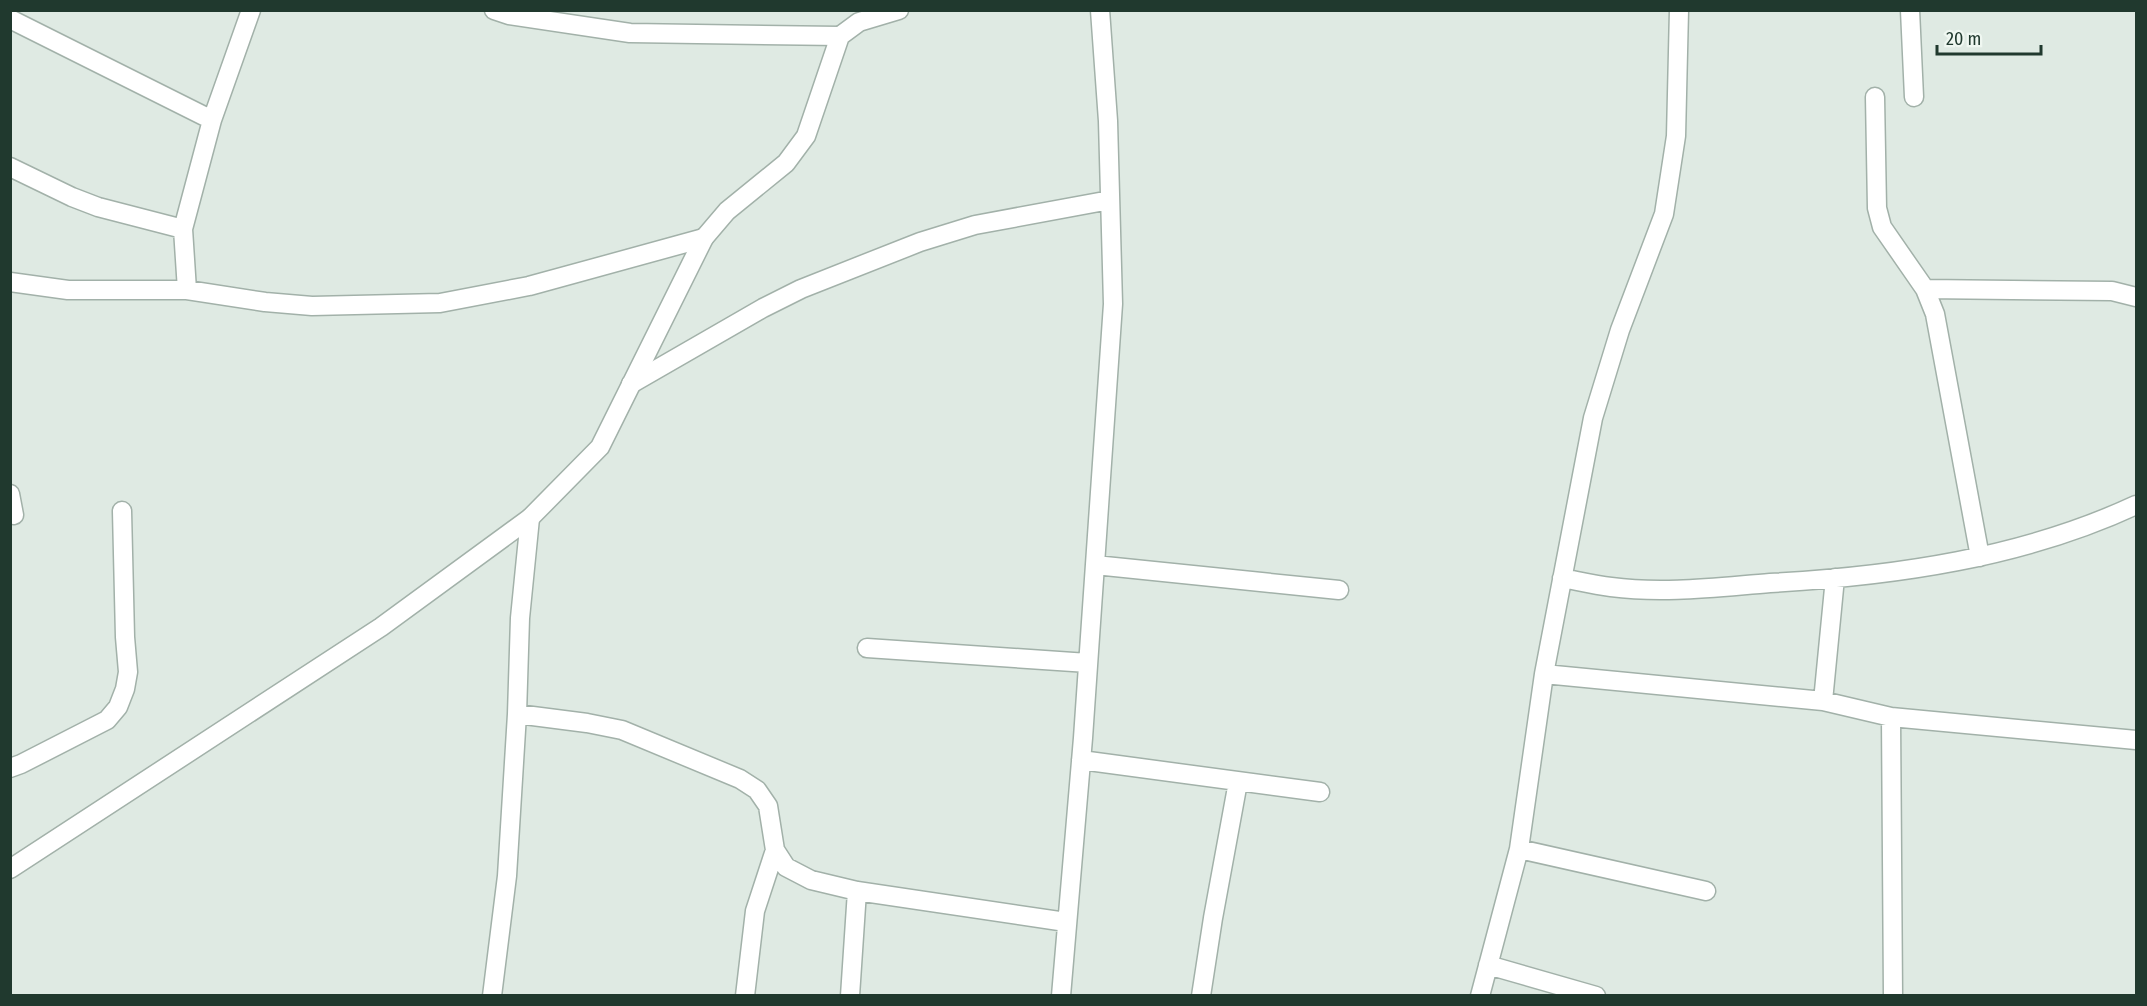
<svg xmlns="http://www.w3.org/2000/svg" width="2147" height="1006" viewBox="0 0 2147 1006" font-family="'Fira Sans Condensed',sans-serif">
<style>
.lines{fill:none;stroke-linecap:round;stroke-linejoin:round}
.minor-casing{stroke:#a2b1a9;stroke-width:21}
.tertiary-casing{stroke:#a2b1a9;stroke-width:21}
.minor{stroke:#fff;stroke-width:18}
.tertiary{stroke:#fff;stroke-width:18}
</style>
<rect width="100%" height="100%" fill="#dfeae3"/>
<g class="lines">
<defs>
<path id="minor" d="M494,10L509,15L630,33L840,36
M1910,10L1914,97
M10,19L212,120
M1875,97L1877,208L1882,227L1925,289L1935,314L1980,557
M10,167L72,197L98,207L183,229
M10,282L68,290H187L265,302L312,306L440,303L529,286L704,238
M1925,289L2112,291L2136,297
M187,290L183,229L212,120L251,10
M631,384L763,308L801,289L920,242L975,225L1110,200
M10,494L14,515
M1095,565L1339,590
M1562,578C1578,581 1595,585 1611,587C1664,594 1718,587 1770,583C1895,576 2022,558 2136,505
M867,648L1088,663
M1544,674L1823,701L1891,717L2136,740
M1823,701L1835,578
M517,714L587,723L622,730L740,779L757,790L768,806L775,850L786,867L811,880L857,891L1066,922
M1891,717L1893,996
M1081,760L1320,792
M10,768L21,764L107,720L118,707L125,689L128,672L125,637L122,511
M1519,849L1706,891
M1488,965L1596,996
M492,996L507,876L517,714L520,618L530,518
M745,996L755,911L775,850
M850,996L857,891
M1061,996L1083,738L1113,304L1108,121L1100,10
M1201,996L1213,918L1238,782
M1480,996L1519,849L1544,674L1593,418L1620,330L1664,214L1676,136L1679,10"/>
<path id="tertiary" d="M10,869L381,627L530,518L600,447L704,238L727,211L786,163L806,136L840,36L859,22L899,10"/>
</defs>
<use href="#minor" class="minor-casing"/>
<use href="#tertiary" class="tertiary-casing"/>
<use href="#minor" class="minor"/>
<use href="#tertiary" class="tertiary"/>
</g>
<rect width="2147" height="1006" fill="none" stroke="#20392e" stroke-width="24"/>
<path d="M1937 45v9h104v-9" fill="none" stroke="#20392e" stroke-width="3"/>
<text x="1946" y="45" font-size="18" fill="#20392e" stroke="#eff7f1" stroke-width="4.5" paint-order="stroke">20 m</text>
</svg>
